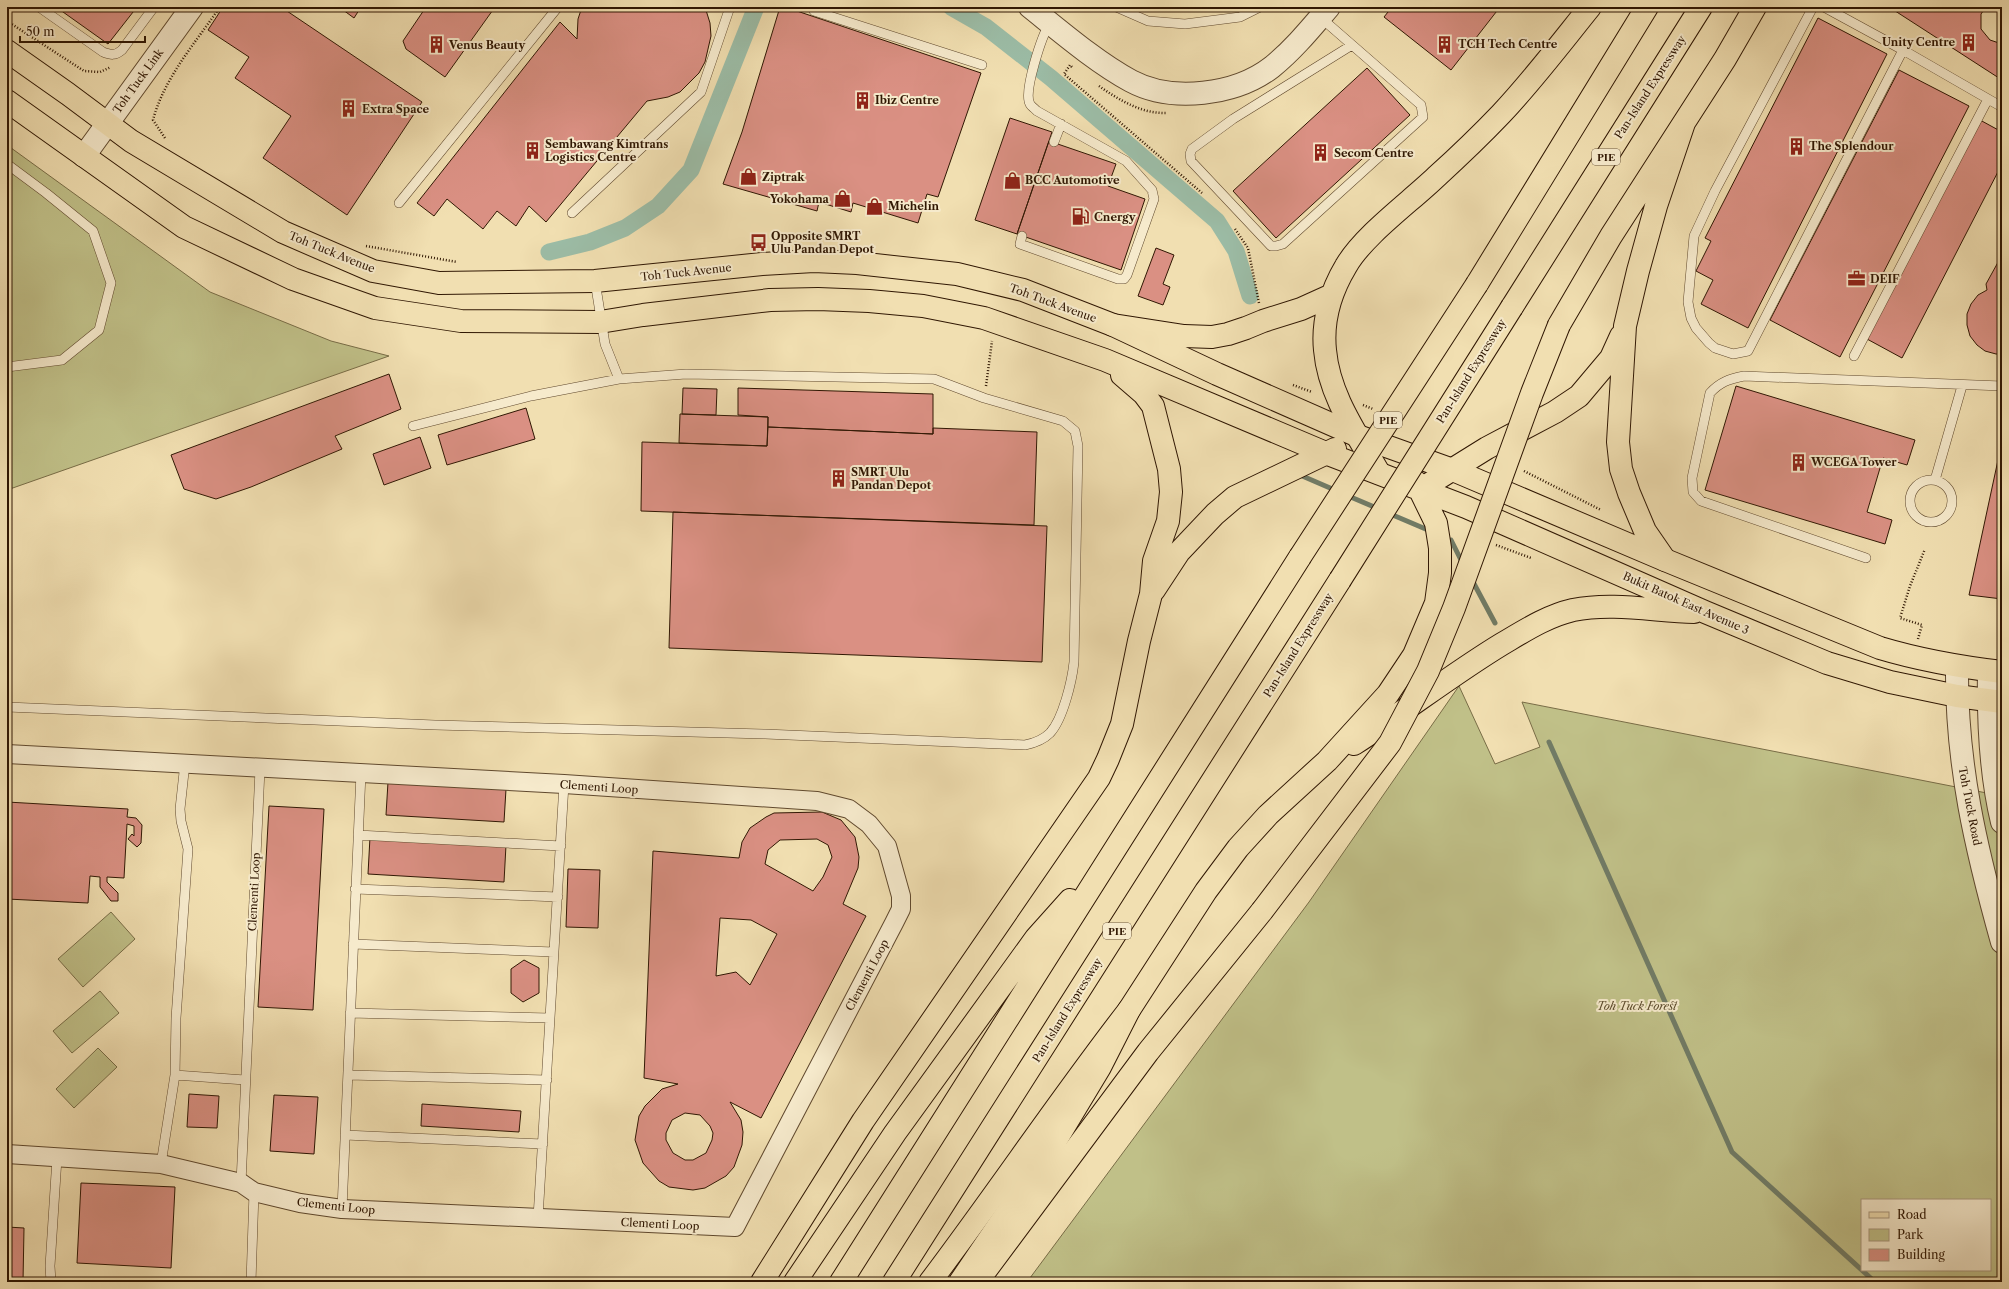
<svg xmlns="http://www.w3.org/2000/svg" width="2009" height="1289" viewBox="0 0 2009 1289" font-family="'Libre Caslon Text',serif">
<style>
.green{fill:#c0c088;stroke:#786c46;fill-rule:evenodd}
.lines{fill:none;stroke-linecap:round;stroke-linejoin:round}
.stream{stroke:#717b65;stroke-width:5}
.canal{stroke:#9cbda7;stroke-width:17}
.building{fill:#da9083;stroke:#301703;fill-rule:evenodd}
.service-casing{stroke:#60492e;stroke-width:10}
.minor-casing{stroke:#60492e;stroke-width:20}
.tertiary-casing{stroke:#60492e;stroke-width:24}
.primary-casing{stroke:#301703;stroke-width:24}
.motorway-casing{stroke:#301703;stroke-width:24}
.path{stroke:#301703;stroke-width:2.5;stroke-dasharray:1 2;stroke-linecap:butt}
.service{stroke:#f6eacc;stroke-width:9}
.minor{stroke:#f6eacc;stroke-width:18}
.tertiary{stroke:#f6eacc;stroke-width:22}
.primary{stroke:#f1dfb1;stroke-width:22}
.motorway{stroke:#f1dfb1;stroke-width:22}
.motorway-bridge-casing{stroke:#301703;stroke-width:24;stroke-linecap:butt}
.motorway-bridge{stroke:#f1dfb1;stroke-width:22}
.labels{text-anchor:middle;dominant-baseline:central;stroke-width:4;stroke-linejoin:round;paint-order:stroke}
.shield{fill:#f6eacc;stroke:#6b563f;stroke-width:1}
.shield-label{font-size:10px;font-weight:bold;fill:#301703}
.poi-label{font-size:11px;font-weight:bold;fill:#301703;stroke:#f6eacc;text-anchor:start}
.street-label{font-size:11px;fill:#301703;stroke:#f6eacc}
.park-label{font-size:11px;font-style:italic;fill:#5b4a2b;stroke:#f6eacc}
</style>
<rect width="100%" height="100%" fill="#f1dfb1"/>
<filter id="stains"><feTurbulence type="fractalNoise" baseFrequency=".005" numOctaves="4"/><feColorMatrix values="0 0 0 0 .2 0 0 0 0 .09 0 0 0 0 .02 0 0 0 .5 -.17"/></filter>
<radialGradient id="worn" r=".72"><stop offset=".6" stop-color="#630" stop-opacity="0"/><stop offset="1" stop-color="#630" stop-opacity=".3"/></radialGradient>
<path class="green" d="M7,145L210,292L331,341L389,356L7,490Z
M1459,686L1495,764L1540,747L1522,702L2002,796V1282H1027L1309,902ZM1862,1200H1990V1270H1862Z
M111,912L135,939L83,987L58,959Z
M100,991L119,1013L72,1053L53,1031Z
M98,1048L117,1067L74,1108L56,1089Z"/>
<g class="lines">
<path class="stream" d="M1300,475L1337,491
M1346,495L1379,509
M1388,513L1428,530
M1451,540L1463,564
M1472,580L1495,623
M1549,742L1732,1152L1875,1282"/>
<path class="canal" d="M951,7L986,27L1051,78L1217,221L1236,251L1250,296
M549,252L590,242L625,228L658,206L691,170L756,7"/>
</g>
<path class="building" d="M56,7H137L108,44Z
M223,7H281L422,102L347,215L263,158L291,116L235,78L249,57L208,30Z
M339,7H361L354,18Z
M426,7H495L445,77L406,49L403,41Z
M582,7H705L710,23L711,36L705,62L699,73L680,92L668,97L647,101L546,222L529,206L516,226L497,211L483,229L447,199L434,216L417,203L560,22L577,39L578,19Z
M780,7H785L981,73L938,197L927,194L918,223L853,203L851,212L819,202L817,211L723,184L742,132Z
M1392,7H1500L1451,70L1384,17Z
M1889,7H1986L1981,14V29L1990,40L2002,44V80Z
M1818,18L1887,54L1748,328L1701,304L1713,280L1696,271L1711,241L1705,238Z
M1367,68L1410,115L1276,238L1233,191Z
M1899,70L1969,106L1840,357L1770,320Z
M1010,118L1052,132L1017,234L975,220Z
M1980,120L2002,132V164L1902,358L1867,339Z
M1049,141L1116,164L1108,186L1145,199L1121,270L1017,234Z
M1156,248L1174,255L1163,284L1170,287L1163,305L1138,296Z
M2002,255V354H1996L1985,351L1977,345L1970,336L1967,325V314L1971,304L1978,295L1987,290L1986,284Z
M389,374L401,409L335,436L342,449L251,487L216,499L184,489L171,455Z
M1736,386L1915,440L1907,465L1883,458L1867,512L1892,520L1885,544L1705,490Z
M683,388L717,389L716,415L682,414Z
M738,388L933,394V434L768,427V417L738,415Z
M526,408L535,439L447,465L438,435Z
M680,414L768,417L767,446L679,443Z
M768,427L933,434V428L1037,432L1034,525L641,511L642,442L767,446Z
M420,437L431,468L384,485L373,454Z
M1998,460H2002V599L1969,595Z
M673,512L1047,526L1042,662L669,648Z
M388,782L506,789L504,822L386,815Z
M7,802L128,809L127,817L136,818L142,825L141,843L137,847L128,839L132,834L134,836V826L127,824L124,878L107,877V882L118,893V901H111L100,887V877L90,876L88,903L7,899Z
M269,806L324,809L313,1010L258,1007Z
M822,812L841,820L855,837L859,857L858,868L843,904L866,916L761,1118L730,1102L741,1120L743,1132L742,1145L734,1167L726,1176L705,1188L693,1190L669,1187L659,1181L643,1163L635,1140L639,1116L645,1106L662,1089L678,1084L644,1078L653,851L739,858L742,842L750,828L766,817L774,813ZM817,839L828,845L832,857L823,877L813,891L765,864L768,850L780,840ZM720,918L751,920L777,934L750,985L736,972L716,976ZM685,1113L700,1115L710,1126L713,1133L712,1140L706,1153L693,1160H685L673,1153L666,1140V1133L672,1120Z
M370,837L506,845L504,882L368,874Z
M568,869L600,870L598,928L566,927Z
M524,960L539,968V993L523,1002L511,993V969Z
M189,1094L219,1096L217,1128L187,1127Z
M274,1095L318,1097L314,1154L270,1151Z
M422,1104L521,1111L519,1132L421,1126Z
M81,1183L175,1187L171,1268L77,1263Z
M7,1227L24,1228L23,1282H7Z"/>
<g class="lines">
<defs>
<path id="service" d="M39,7L103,52C111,55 115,56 122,50L154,7
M812,7L814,11L982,65
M1116,7L1148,21L1185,24L1240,17L1260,7
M1813,7L1715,191L1694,236L1688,302L1691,318L1696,328L1709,343L1715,348L1733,354L1748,351L1903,50
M1824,7L1903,50L2002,107
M1320,17L1421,105L1423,117L1283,244L1276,246H1271L1191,161L1190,154L1192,149L1233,119L1352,45
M1054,142L1061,124
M7,164L46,193L93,231L111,283L99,330L62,360L7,367
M399,203L558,7
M572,213L701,92L730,7
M1022,236L1020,244L1118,279H1124L1127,275L1154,199L1152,190L1126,161L1037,111C1035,109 1031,106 1030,104C1023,92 1042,35 1050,23
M595,281L605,344L619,379
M1854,356L1988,99
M1910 501a21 21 0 1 1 42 0a21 21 0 1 1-42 0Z
M1935,480L1962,386
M1866,558L1701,501L1693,492L1692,478L1710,393C1720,382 1729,379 1744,376L2002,386
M7,707L435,725L765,734L1025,745C1035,743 1043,740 1050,733C1063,719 1072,681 1074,662L1078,446L1075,431L1063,421L984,398L934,379L686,374L619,379L531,396L413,426
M358,835L561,846
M355,889L558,897
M353,944L554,952
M350,1013L550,1018
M175,1075L245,1080
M348,1075L547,1080
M345,1135L543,1144
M161,1164L175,1075L176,1018L188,849L181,821L180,809L185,763
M241,1183L260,769
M342,1209L361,773
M538,1218L564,784
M51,1282L50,1266L57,1158
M251,1282L254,1192"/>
<path id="minor" d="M7,754L564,784L817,801L849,809L869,824L887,846L901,896V909L894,923L735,1227L342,1209L300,1203L254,1192L241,1183L161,1164L7,1154"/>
<path id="tertiary" d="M1030,7C1060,31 1096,62 1131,81C1172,103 1236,95 1272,67C1294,49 1311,28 1329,7
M84,156L192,7
M1957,667C1956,764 1976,849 2002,942
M1989,671C1988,722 1990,772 2002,822"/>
<path id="primary" d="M7,51L68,94L131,141L283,232L373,271L439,283L595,281L762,264L814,261L857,263L957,274L1023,290L1113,325L1217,374L1358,436L1453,470L1665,560L1880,648C1920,660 1960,667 2002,672
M7,101L184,227L293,279L375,308L461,321L600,322L643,315L770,300L818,299L869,301L923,306L984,318L1105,360L1328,454L1466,507L1705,612L1827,663L1890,682L1957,696L2002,702
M1154,590L1179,552L1215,514L1235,497L1335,449
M1354,744C1404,712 1451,675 1502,644C1524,631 1547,616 1573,610C1612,602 1655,611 1694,612
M762,1282L863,1121L1099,778L1108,759L1122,724L1139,641L1151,594L1154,561L1168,521L1171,492L1169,469L1153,406L1144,394L1122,375
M960,1282L1053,1145L1100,1067L1129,1010L1206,891L1238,848L1268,815L1327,761L1388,694L1414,655L1436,603L1440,573V548L1436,523L1416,482"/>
<path id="motorway" d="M1477,284L1647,7
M1512,307L1701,7
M1113,325L1184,336L1212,337L1228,334L1246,328L1263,321L1301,309L1332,295
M1559,325L1611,236L1725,59L1755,7
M1379,473C1357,434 1329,396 1325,350C1322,321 1331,291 1346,266C1363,236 1410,202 1436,177C1458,157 1480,136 1501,114C1533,80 1561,43 1590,7
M1421,489L1487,448L1555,412L1579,396L1611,358L1621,336
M1665,560L1645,531L1629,493L1621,469L1618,442L1625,326L1638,271L1656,206L1684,123
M795,1282L895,1133L1036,938L1070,900
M841,1282L1300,557
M894,1282L1340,580
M930,1282C998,1192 1060,1099 1129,1010
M977,1282L1148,1052L1262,911"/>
</defs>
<use href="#service" class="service-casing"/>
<use href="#minor" class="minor-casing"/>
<use href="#tertiary" class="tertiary-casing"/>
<use href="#primary" class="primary-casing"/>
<use href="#motorway" class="motorway-casing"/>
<path class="path" d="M7,21L84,71L100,72L111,67
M1072,67L1070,65L1064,74L1202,193
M1099,86C1119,100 1142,114 1167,113
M165,138L153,120C164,78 196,42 220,7
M1235,229L1248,248L1259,303
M366,246L457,262
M1293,385L1312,392
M986,386L992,341
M1363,405L1373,409
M1524,471L1601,510
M1496,545L1531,558
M1918,639L1922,625L1900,618L1910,586L1925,549"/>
<use href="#service" class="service"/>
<use href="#minor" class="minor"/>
<use href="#tertiary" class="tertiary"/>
<use href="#primary" class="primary"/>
<use href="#motorway" class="motorway"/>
<defs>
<path id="motorway-bridge" d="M1300,557L1477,284
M1340,580L1512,307
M1262,911L1390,743L1428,671L1454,608L1532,393L1559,325"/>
</defs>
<use href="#motorway-bridge" class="motorway-bridge-casing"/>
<use href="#motorway-bridge" class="motorway-bridge"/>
</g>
<defs>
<symbol id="building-bare" viewBox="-9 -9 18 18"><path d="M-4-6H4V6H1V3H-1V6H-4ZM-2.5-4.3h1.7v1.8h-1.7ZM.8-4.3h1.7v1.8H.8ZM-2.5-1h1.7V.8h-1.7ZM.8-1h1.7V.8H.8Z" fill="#8f2418" stroke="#f6eacc" stroke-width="2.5" paint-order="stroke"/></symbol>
<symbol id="shop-bare" viewBox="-9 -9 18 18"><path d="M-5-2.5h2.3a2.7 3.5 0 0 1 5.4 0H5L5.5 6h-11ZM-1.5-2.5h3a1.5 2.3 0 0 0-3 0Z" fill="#8f2418" stroke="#f6eacc" stroke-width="2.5" paint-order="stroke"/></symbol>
<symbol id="fuel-bare" viewBox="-9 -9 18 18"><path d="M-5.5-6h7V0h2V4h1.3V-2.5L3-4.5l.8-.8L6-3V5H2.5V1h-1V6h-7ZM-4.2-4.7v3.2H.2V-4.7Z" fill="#8f2418" stroke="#f6eacc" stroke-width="2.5" paint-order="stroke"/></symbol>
<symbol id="bus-bare" viewBox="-9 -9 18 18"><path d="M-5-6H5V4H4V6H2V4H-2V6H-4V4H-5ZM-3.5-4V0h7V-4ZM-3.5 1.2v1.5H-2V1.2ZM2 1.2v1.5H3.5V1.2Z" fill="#8f2418" stroke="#f6eacc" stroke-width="2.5" paint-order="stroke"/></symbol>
<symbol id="office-bare" viewBox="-9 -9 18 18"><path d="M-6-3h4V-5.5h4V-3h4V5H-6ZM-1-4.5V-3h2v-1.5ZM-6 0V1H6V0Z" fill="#8f2418" stroke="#f6eacc" stroke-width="2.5" paint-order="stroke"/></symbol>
</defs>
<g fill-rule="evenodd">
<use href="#building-bare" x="1956" y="30" width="25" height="25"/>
<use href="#building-bare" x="1432" y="32" width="25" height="25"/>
<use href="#building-bare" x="424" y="32" width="25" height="25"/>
<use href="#building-bare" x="850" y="88" width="25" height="25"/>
<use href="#building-bare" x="336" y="96" width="25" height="25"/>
<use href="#building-bare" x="1784" y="134" width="25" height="25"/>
<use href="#building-bare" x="520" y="138" width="25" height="25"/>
<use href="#building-bare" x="1308" y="140" width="25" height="25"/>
<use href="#shop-bare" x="736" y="164" width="25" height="25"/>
<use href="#shop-bare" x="1000" y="168" width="25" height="25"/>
<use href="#shop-bare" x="830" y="186" width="25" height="25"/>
<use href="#shop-bare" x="862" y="194" width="25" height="25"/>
<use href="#fuel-bare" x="1068" y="204" width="25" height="25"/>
<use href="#bus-bare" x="746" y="230" width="25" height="25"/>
<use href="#office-bare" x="1844" y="266" width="25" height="25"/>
<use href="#building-bare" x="1786" y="450" width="25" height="25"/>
<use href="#building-bare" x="826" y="466" width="25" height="25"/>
</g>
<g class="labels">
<g class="shield">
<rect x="1592" y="149" width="28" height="16" rx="3"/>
<rect x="1374" y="412" width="28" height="16" rx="3"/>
<rect x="1103" y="923" width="28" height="16" rx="3"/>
</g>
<g class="shield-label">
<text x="1606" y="157">PIE</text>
<text x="1388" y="420">PIE</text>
<text x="1117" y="931">PIE</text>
</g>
<g class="poi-label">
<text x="1955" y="42" text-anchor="end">Unity Centre</text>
<text x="1458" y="44">TCH Tech Centre</text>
<text x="449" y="45">Venus Beauty</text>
<text x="875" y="100">Ibiz Centre</text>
<text x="362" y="109">Extra Space</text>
<text x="545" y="144">Sembawang Kimtrans<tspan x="545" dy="13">Logistics Centre</tspan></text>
<text x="1809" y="146">The Splendour</text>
<text x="1334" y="153">Secom Centre</text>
<text x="762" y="177">Ziptrak</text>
<text x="1025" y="180">BCC Automotive</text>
<text x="829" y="199" text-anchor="end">Yokohama</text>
<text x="888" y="206">Michelin</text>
<text x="1094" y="217">Cnergy</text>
<text x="771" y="236">Opposite SMRT<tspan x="771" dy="13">Ulu Pandan Depot</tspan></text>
<text x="1870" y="279">DEIF</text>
<text x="1811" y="462">WCEGA Tower</text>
<text x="851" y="472">SMRT Ulu<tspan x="851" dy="13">Pandan Depot</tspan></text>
</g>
<g class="street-label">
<text transform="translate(138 81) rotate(-54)">Toh Tuck Link</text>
<text transform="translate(1650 87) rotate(-57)">Pan-Island Expressway</text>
<text transform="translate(332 252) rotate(22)">Toh Tuck Avenue</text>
<text transform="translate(686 272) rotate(-6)">Toh Tuck Avenue</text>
<text transform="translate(1053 303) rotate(20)">Toh Tuck Avenue</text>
<text transform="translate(1471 371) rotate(-58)">Pan-Island Expressway</text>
<text transform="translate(1686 603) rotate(24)">Bukit Batok East Avenue 3</text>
<text transform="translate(1298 645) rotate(-58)">Pan-Island Expressway</text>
<text transform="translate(599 787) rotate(4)">Clementi Loop</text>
<text transform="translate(1970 806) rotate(79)">Toh Tuck Road</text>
<text transform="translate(254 892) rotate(-87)">Clementi Loop</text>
<text transform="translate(867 975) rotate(-62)">Clementi Loop</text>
<text transform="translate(1067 1010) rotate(-58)">Pan-Island Expressway</text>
<text transform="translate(336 1206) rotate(6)">Clementi Loop</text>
<text transform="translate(660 1224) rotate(3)">Clementi Loop</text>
</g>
<g class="park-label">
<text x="1637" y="1006">Toh Tuck Forest</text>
</g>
</g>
<rect width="2009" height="1289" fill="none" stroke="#f1dfb1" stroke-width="24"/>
<rect x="8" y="8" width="1993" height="1273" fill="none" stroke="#301703" stroke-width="2"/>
<rect x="12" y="12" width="1985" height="1265" fill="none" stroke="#301703"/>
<rect x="1861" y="1199" width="130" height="72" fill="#f6eacc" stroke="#a7967c"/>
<rect x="1869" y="1212" width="20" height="6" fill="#f1dfb1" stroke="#a7967c"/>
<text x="1897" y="1219" font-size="12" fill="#301703">Road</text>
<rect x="1869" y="1229" width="20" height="12" fill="#c0c088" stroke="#a7967c"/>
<text x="1897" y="1239" font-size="12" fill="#301703">Park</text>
<rect x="1869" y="1249" width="20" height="12" fill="#da9083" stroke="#a7967c"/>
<text x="1897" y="1259" font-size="12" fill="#301703">Building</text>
<path d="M20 36v6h125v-6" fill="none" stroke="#301703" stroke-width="2"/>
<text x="26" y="36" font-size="12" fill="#301703" stroke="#f6eacc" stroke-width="3" paint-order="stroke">50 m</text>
<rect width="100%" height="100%" filter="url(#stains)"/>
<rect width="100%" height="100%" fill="url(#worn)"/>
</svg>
